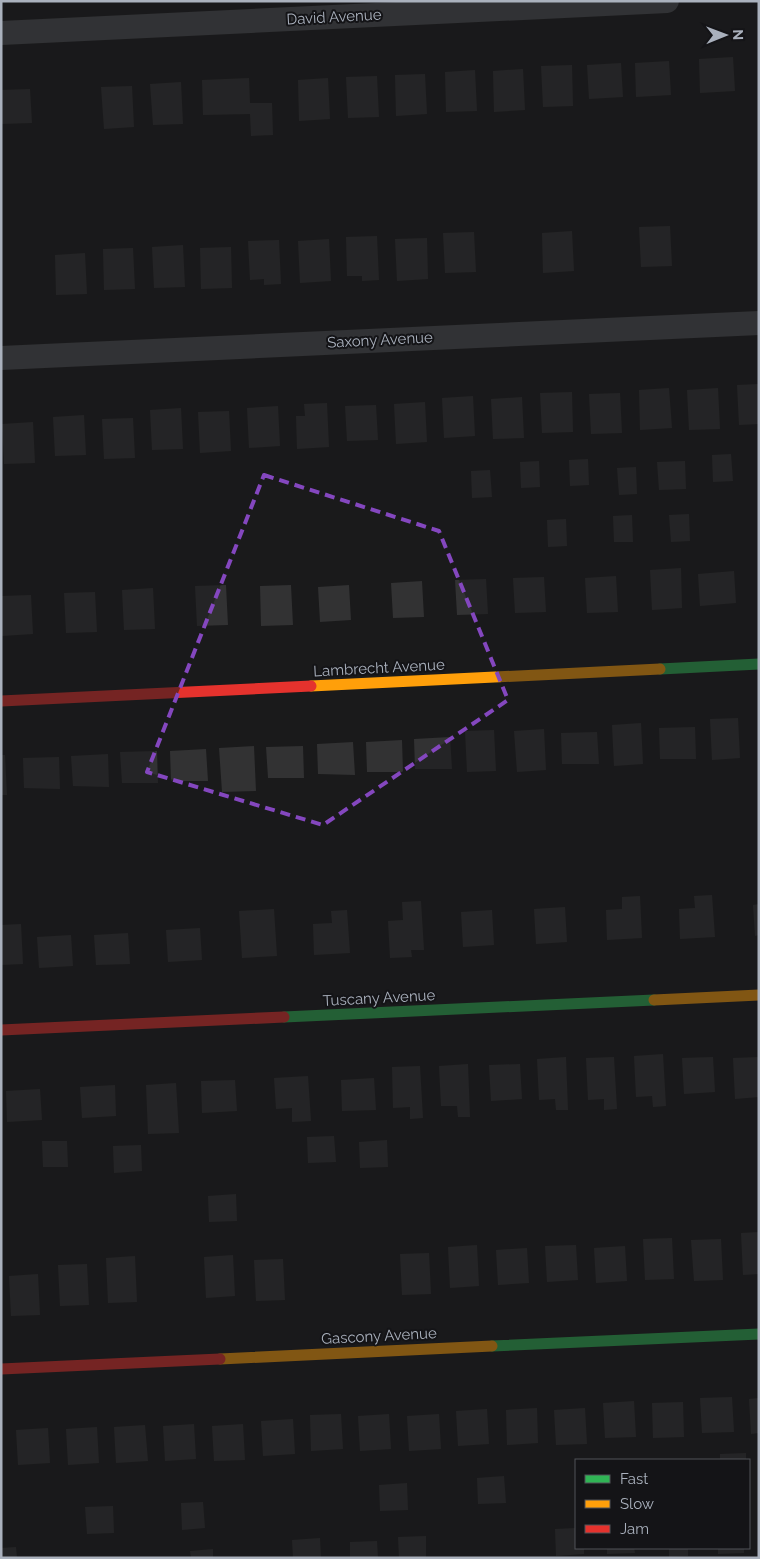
<svg xmlns="http://www.w3.org/2000/svg" width="760" height="1559" viewBox="0 0 760 1559" font-family="Raleway,sans-serif">
<style>
.building{fill:#323233}
.lines{fill:none;stroke-linecap:round;stroke-linejoin:round}
.street{stroke:#4e5054;stroke-width:24}
.fast{stroke:#30b455;stroke-width:11}
.slow{stroke:#ff9f0a;stroke-width:11}
.jam{stroke:#e5322d;stroke-width:11}
.marked{fill:none;stroke:#8447bf;stroke-width:4;stroke-dasharray:10 6;stroke-linejoin:round}
.labels{text-anchor:middle;dominant-baseline:central;stroke-width:4;stroke-linejoin:round;paint-order:stroke}
.street-label{font-size:15px;fill:#aab1bd;stroke:#141417}
</style>
<rect width="100%" height="100%" fill="#1a1a1b"/>
<path class="building" d="M733,57L735,91L700,93L699,59Z
M669,61L671,95L636,97L635,63Z
M621,63L623,97L589,99L587,65Z
M572,65L573,106L543,107L541,66Z
M523,69L525,110L494,112L493,71Z
M475,70L477,111L446,112L445,72Z
M425,74L427,114L396,116L395,75Z
M377,76L379,117L348,118L346,77Z
M249,78L250,103H272L273,135L251,136L250,114L203,115L202,80Z
M328,78L330,119L299,121L298,80Z
M181,82L183,124L153,125L150,84Z
M132,86L134,127L104,129L101,87Z
M30,89L32,123L1,124V90Z
M670,226L672,266L641,267L639,227Z
M572,231L574,271L543,273L542,233Z
M474,232L476,272L445,273L443,233Z
M377,236L379,280L362,281V276H347L346,237Z
M427,238L428,279L397,281L395,239Z
M329,239L331,281L300,283L298,241Z
M279,240L281,284L264,285V279L250,280L248,241Z
M183,245L185,287L154,288L152,247Z
M231,247L232,288L201,289L200,248Z
M133,248L135,289L104,290L103,249Z
M85,253L87,294L56,295L55,255Z
M759,384V424L739,425L737,385Z
M669,388L672,428L640,430L639,390Z
M718,388L720,429L689,430L687,390Z
M572,392L573,432L542,433L540,393Z
M620,393L622,433L591,434L589,394Z
M473,396L475,436L444,438L442,398Z
M522,397L524,438L493,439L491,399Z
M425,402L427,442L396,444L394,404Z
M327,403L329,447L297,449L296,416H305L304,404Z
M376,405L378,440L347,441L345,406Z
M278,406L280,446L249,448L247,408Z
M181,408L183,449L152,450L150,410Z
M229,411L231,451L200,453L198,412Z
M84,415L86,455L55,456L53,417Z
M133,418L135,458L104,459L102,419Z
M33,422L35,463L4,464L2,424Z
M731,454L733,481L713,482L712,455Z
M588,459L589,485L570,486L569,460Z
M539,461L540,487L521,488L520,462Z
M685,461L686,489L659,490L657,462Z
M636,467L637,494L619,495L617,468Z
M490,470L492,497L472,498L471,471Z
M689,514L690,541L671,542L669,515Z
M632,515L633,542H614L613,516Z
M566,519L567,546L548,547L547,520Z
M681,568L682,608L652,610L650,570Z
M734,571L736,603L700,606L698,574Z
M616,576L618,612L587,613L585,578Z
M544,577L546,612L515,613L513,578Z
M486,579L488,614L457,615L455,580Z
M422,581L424,617L393,618L391,583Z
M226,585L228,625L197,626L195,586Z
M291,585L293,625L261,626L260,586Z
M349,585L351,620L320,622L318,587Z
M153,588L155,629L124,630L122,590Z
M95,592L97,632L66,633L64,593Z
M31,595L33,634L2,636L1,596Z
M738,718L740,758L712,760L710,719Z
M641,723L643,764L614,766L612,725Z
M695,727L696,759H660L659,728Z
M544,729L546,770L517,772L514,731Z
M494,730L496,771L467,772L465,731Z
M597,732L599,764H562L561,733Z
M450,737L452,769H415L414,739Z
M402,740L403,772H367L366,742Z
M353,742L355,775L318,774L317,744Z
M254,746L256,791L222,792L219,748Z
M303,746L304,778H268L266,747Z
M206,749L208,781H171L170,751Z
M157,751L158,783H122L120,752Z
M108,754L109,787L73,786L71,756Z
M1,755H5L7,795H1Z
M59,757L60,789L24,788L23,758Z
M712,895L715,937L680,939L679,909L695,908L694,896Z
M640,896L642,938L607,940L606,910L622,909V897Z
M421,901L424,950H411L412,957L390,958L388,921L403,920L402,902Z
M759,904V935L755,936L753,905Z
M565,907L567,942L536,944L534,909Z
M274,909L277,956L242,958L239,911Z
M347,910L350,953L314,955L313,924L332,923L331,911Z
M492,910L494,945L463,947L461,912Z
M21,924L23,964L1,965V925Z
M200,928L202,960L168,962L166,930Z
M128,933L130,964L96,965L94,935Z
M71,935L73,966L39,968L37,937Z
M663,1054L666,1106L653,1107L652,1096L636,1097L634,1056Z
M566,1057L568,1110H556L555,1099L539,1100L537,1059Z
M614,1057L617,1109L604,1110V1099L588,1100L586,1058Z
M713,1057L715,1092L684,1094L682,1058Z
M759,1057V1097L735,1099L733,1058Z
M468,1064L470,1117H458L457,1106H441L439,1066Z
M520,1064L522,1099L491,1101L489,1065Z
M420,1066L423,1118L410,1119V1107L393,1108L392,1067Z
M308,1076L311,1121L292,1122V1108L276,1109L274,1078Z
M374,1078L376,1110L342,1111L341,1080Z
M235,1080L237,1111L202,1113L201,1081Z
M176,1083L179,1133L148,1134L146,1085Z
M115,1085L116,1116L82,1118L80,1087Z
M40,1089L42,1120L7,1122L6,1091Z
M334,1136L336,1162L308,1163L307,1137Z
M387,1140L388,1167L360,1168L359,1142Z
M42,1141H67L68,1167H43Z
M141,1145L142,1171L114,1173L113,1146Z
M236,1194L237,1221L209,1222L208,1196Z
M759,1232V1274L743,1275L741,1233Z
M672,1238L674,1279L645,1280L643,1239Z
M721,1239L723,1280L694,1281L691,1240Z
M477,1245L479,1286L450,1288L448,1247Z
M576,1245L578,1280L547,1282L545,1246Z
M625,1246L627,1281L596,1283L594,1248Z
M527,1248L529,1283L498,1285L496,1250Z
M429,1253L431,1294L402,1295L400,1254Z
M233,1255L235,1296L206,1298L204,1257Z
M135,1256L137,1302L108,1303L106,1258Z
M283,1259L285,1300L256,1301L254,1260Z
M87,1264L89,1305L60,1306L58,1265Z
M38,1274L40,1315L11,1316L9,1276Z
M732,1397L734,1432L702,1433L700,1398Z
M759,1398V1433L751,1434L749,1399Z
M634,1401L636,1437L605,1438L603,1403Z
M683,1402L684,1437L653,1438L652,1403Z
M537,1408L538,1443L507,1445L506,1410Z
M585,1408L587,1444L556,1445L554,1410Z
M487,1409L489,1444L458,1446L456,1411Z
M341,1414L343,1449L311,1451L310,1415Z
M389,1414L391,1449L360,1451L358,1416Z
M439,1414L441,1449L409,1451L407,1416Z
M293,1419L295,1454L263,1456L261,1421Z
M194,1424L196,1459L165,1461L163,1426Z
M243,1424L245,1460L214,1461L212,1426Z
M145,1425L148,1461L116,1463L114,1427Z
M97,1427L99,1463L68,1465L66,1429Z
M48,1428L50,1463L18,1465L16,1430Z
M746,1453V1460H720V1454Z
M504,1476L506,1503L478,1504L477,1478Z
M407,1483L408,1510L380,1511L379,1485Z
M203,1502L205,1528L182,1530L181,1503Z
M113,1506L114,1533L87,1534L85,1507Z
M576,1528V1548H584V1554L556,1556L555,1529Z
M426,1536V1558H399L398,1537Z
M320,1538L321,1558H293L292,1540Z
M377,1541L378,1558H350V1542Z
M16,1547L17,1558H1V1548Z
M607,1548H634L635,1553L607,1554Z
M669,1548H688V1556L669,1557Z
M718,1548H744V1553L718,1554Z
M213,1549V1558H191L190,1551Z"/>
<g class="lines">
<path class="street" d="M1,33L667,1
M1,358L759,323"/>
<path class="fast" d="M660,669L759,664
M284,1017L654,1000
M492,1346L759,1334"/>
<path class="slow" d="M311,686L660,669
M654,1000L759,995
M220,1359L492,1346"/>
<path class="jam" d="M1,701L311,686
M1,1030L284,1017
M1,1369L220,1359"/>
</g>
<path d="M0 0H760V1559H0ZM264,475L439,531L508,700L323,825L147,772Z" fill="#1a1a1b" fill-opacity=".55" fill-rule="evenodd"/>
<path class="marked" d="M264,475L439,531L508,700L323,825L147,772Z"/>
<g class="labels">
<g class="street-label">
<text transform="translate(334 17) rotate(-3)">David Avenue</text>
<text transform="translate(380 340) rotate(-3)">Saxony Avenue</text>
<text transform="translate(379 668) rotate(-3)">Lambrecht Avenue</text>
<text transform="translate(379 998) rotate(-3)">Tuscany Avenue</text>
<text transform="translate(379 1336) rotate(-3)">Gascony Avenue</text>
</g>
</g>
<rect width="760" height="1559" fill="none" stroke="#aab1bd" stroke-width="5"/>
<rect x="575" y="1459" width="175" height="90" fill="#141417" stroke="#505359"/>
<rect x="585" y="1475" width="25" height="8" fill="#30b455" stroke="#505359"/>
<text x="620" y="1484" font-size="15" fill="#aab1bd">Fast</text>
<rect x="585" y="1500" width="25" height="8" fill="#ff9f0a" stroke="#505359"/>
<text x="620" y="1509" font-size="15" fill="#aab1bd">Slow</text>
<rect x="585" y="1525" width="25" height="8" fill="#e5322d" stroke="#505359"/>
<text x="620" y="1534" font-size="15" fill="#aab1bd">Jam</text>
<g transform="translate(725 35) rotate(89)" stroke="#141417" stroke-width="4" paint-order="stroke">
<path d="M0-4L9 19L0 12L-9 19Z" fill="#aab1bd"/>
<text y="-8" font-size="14" font-weight="bold" text-anchor="middle" fill="#aab1bd">N</text>
</g>
</svg>
